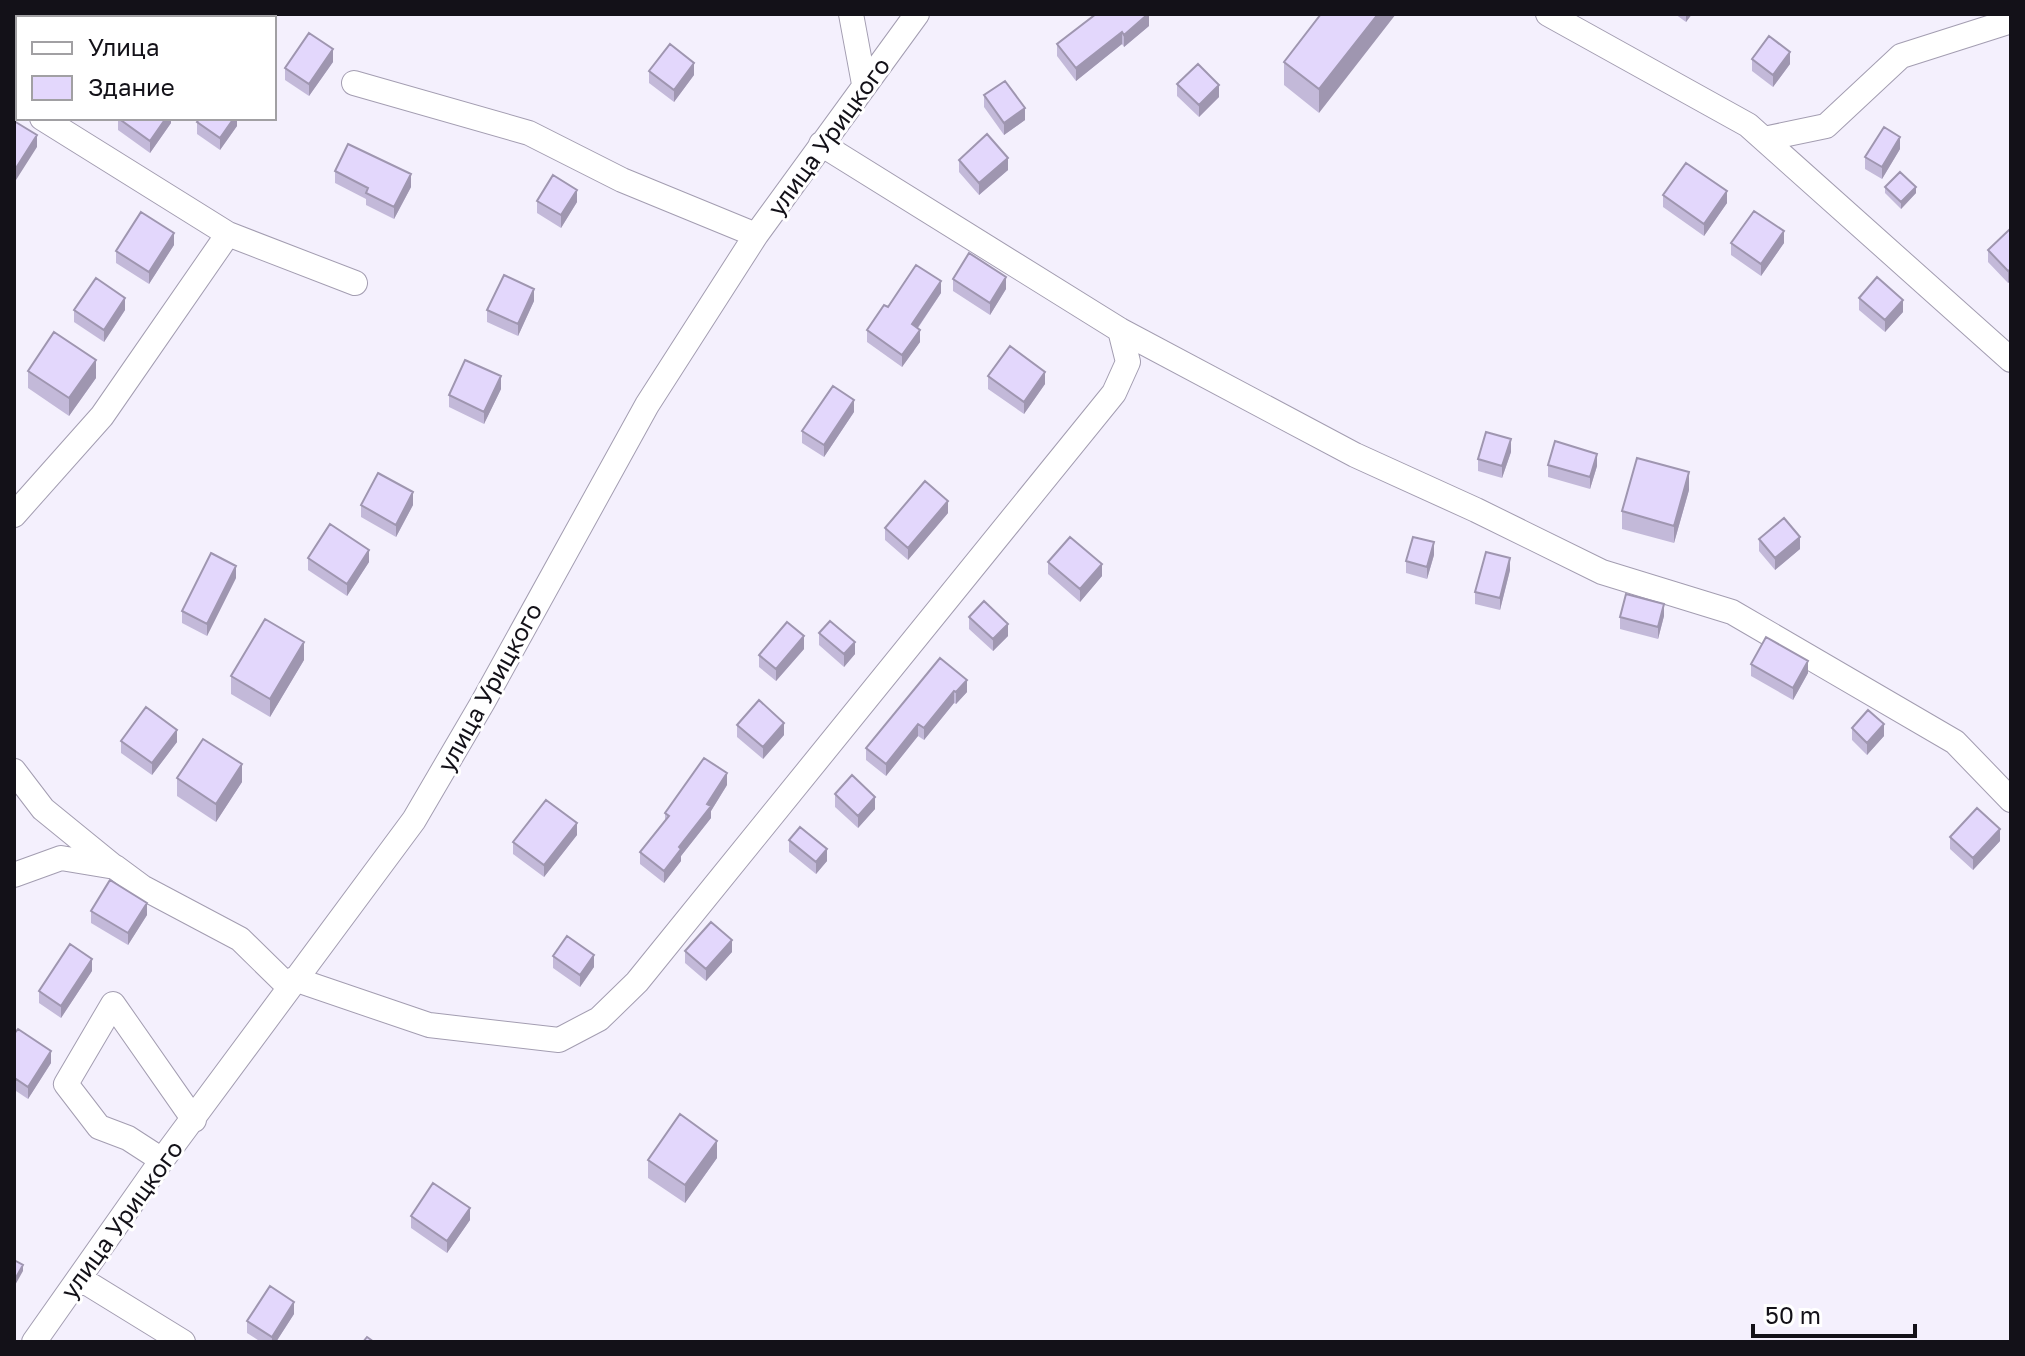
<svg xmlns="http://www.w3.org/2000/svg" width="2025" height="1356" viewBox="0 0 2025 1356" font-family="'Golos Text',sans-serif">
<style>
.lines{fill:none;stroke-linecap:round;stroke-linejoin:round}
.minor-casing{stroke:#a39db1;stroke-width:26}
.minor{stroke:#fff;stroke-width:24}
.wall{fill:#c3b9d9}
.shaded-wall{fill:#9f96b0}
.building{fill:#e3d7fc;stroke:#9f96b0;stroke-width:2}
.labels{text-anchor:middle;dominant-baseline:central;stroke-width:6;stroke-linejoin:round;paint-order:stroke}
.street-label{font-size:24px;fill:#131118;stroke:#fff}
</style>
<rect width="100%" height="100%" fill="#f4f0fd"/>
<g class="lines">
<defs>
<path id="minor" d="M851,14L864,84
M1548,14L1748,125L2011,360
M354,83L529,133L622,180L756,235
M14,100L18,103
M1764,139L1826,126L1901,56L2011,21
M821,144L1120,330L1355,455L1476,510L1602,572L1732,612L1955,742L2011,800
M228,234L355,283
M14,515L102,416L228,234L42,118
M14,771L43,809L113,866
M14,875L61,858L115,867L142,887L240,939L289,987
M294,979L429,1025L559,1040L599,1019L637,982L1114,393L1128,362L1120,330
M162,1160L128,1138L99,1127L66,1084L113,1004L194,1120
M79,1278L183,1342
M34,1342L162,1160L414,820L483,702L647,405L756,235L917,14"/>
</defs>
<use href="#minor" class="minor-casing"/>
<use href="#minor" class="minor"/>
</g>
<path class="wall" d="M1321,14L1319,113L1284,85V62Z
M1675,14H1692L1686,22Z
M1149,26L1124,47L1122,44L1076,81L1057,56V44Z
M1752,59L1790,64L1773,87L1752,71Z
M333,62L309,96L285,80V68Z
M649,71L694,75L674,102L649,83Z
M1177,84L1219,97L1199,117L1177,96Z
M984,95L1025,120L1004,135L984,107Z
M118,118H171V123L150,153L118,130Z
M237,118V126L220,150L197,134V122Z
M1900,149L1882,179L1865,169V157Z
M959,160L1008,170L979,195L959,172Z
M335,171L411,187L394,219L366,205V199L335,183Z
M1885,187L1916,193L1901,209L1885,193Z
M1663,195L1727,203L1704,236L1663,207Z
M537,201L577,202L561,228L537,213Z
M2011,228L2008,283L1988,262V250Z
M1731,243H1784L1761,276L1731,255Z
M174,245L149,284L116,263V251Z
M953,279L1006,289L990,315L953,291Z
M941,293L918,328L920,342L902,367L867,342V330L888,307Z
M1859,298L1903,312L1885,332L1859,310Z
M534,301L518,336L487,322V310Z
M74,310H125L104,342L74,322Z
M28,371L96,378L69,416L28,388Z
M988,376L1045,384L1024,414L988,389Z
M501,389L484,424L449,407V395Z
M854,412L824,457L802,443V431Z
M1511,452L1502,478L1478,471V459Z
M1548,465L1597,466L1590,489L1548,477Z
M1689,490L1674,543L1622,529V511Z
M361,505H413L396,537L361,517Z
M948,513L908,560L885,540V528Z
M1759,539L1800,549L1775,570L1759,551Z
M1434,555L1427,579L1406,573V561Z
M308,558L369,562L347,596L308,570Z
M1048,562L1102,576L1080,602L1048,574Z
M1510,570L1500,610L1475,604V592Z
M236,578L207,636L182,623V611Z
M1664,616L1658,639L1620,629V617Z
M969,617L1008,636L993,651L969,629Z
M819,633L855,654L844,667L819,645Z
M804,649L776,681L759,667V655Z
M940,658L967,692L956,704L954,703L924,740L918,736L886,776L866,760V748Z
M304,660L270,717L231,694V676Z
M1751,664L1808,673L1793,700L1751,676Z
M737,725L784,735L763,759L737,737Z
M1852,728L1884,736L1867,755L1852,740Z
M121,741L177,742L152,775L121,753Z
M177,778L242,782L216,822L177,796Z
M727,785L711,811V818L681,856V861L664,883L640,864V852L665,821V813Z
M835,794L875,809L858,828L835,807Z
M577,835L544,877L513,854V842Z
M1950,837L2000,841L1973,870L1950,849Z
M789,840L827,861L816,874L789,852Z
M91,911L147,915L128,945L91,923Z
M685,951L732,952L706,981L685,963Z
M553,956L594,967L580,987L553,968Z
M92,971L61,1018L39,1003V991Z
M14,1034L51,1063L28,1099L16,1091L14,1095Z
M717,1158L685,1203L648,1178V1160Z
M411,1216L470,1220L447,1253L411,1228Z
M294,1314L276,1342H261L247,1333V1321Z"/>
<path class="shaded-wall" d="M1149,14V26L1124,47V35Z
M1378,14H1396L1319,113V89Z
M1686,14H1692L1686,22Z
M1122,32V44L1076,81V68Z
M333,49V62L309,96V84Z
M1790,52V64L1773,87V75Z
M694,63V75L674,102V90Z
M1219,85V97L1199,117V105Z
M1025,108V120L1004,135V123Z
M166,118H171V123L150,153V141Z
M234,118H237V126L220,150V138Z
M37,135V147L16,180V168Z
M1900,137V149L1882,179V167Z
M1008,158V170L979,195V183Z
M411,174V187L394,219V207Z
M1916,187V193L1901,209V202Z
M577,190V202L561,228V215Z
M1727,191V203L1704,236V224Z
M1784,231V243L1761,276V264Z
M174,233V245L149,284V272Z
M2011,269V281L2008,283V271Z
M1006,277V289L990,315V303Z
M941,281V293L912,336V324Z
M534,289V301L518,336V324Z
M125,298V310L104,342V330Z
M1903,300V312L1885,332V320Z
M920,330V342L902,367V355Z
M96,360V378L69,416V398Z
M1045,372V384L1024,414V402Z
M501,376V389L484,424V412Z
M854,400V412L824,457V445Z
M1511,439V452L1502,478V466Z
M1597,454V466L1590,489V477Z
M1689,472V490L1674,543V526Z
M413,492V505L396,537V525Z
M948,501V513L908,560V548Z
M1800,537V549L1775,570V558Z
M1434,542V555L1427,579V567Z
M369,550V562L347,596V584Z
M1510,558V570L1500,610V598Z
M1102,564V576L1080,602V589Z
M236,566V578L207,636V624Z
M1664,604V616L1658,639V627Z
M1008,624V636L993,651V639Z
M804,636V649L776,681V669Z
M304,642V660L270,717V699Z
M855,642V654L844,667V654Z
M1808,661V673L1793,700V688Z
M967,680V692L956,704V692Z
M954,691V703L924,740V728Z
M784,723V735L763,759V747Z
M918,724V736L886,776V764Z
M1884,724V736L1867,755V743Z
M177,730V742L152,775V763Z
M242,764V782L216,822V804Z
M727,773V785L711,811V818L681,856V861L664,883V871Z
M875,797V809L858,828V816Z
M577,823V835L544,877V865Z
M2000,829V841L1973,870V858Z
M827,849V861L816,874V862Z
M147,903V915L128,945V933Z
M732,940V952L706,981V969Z
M594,955V967L580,987V975Z
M92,959V971L61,1018V1006Z
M51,1051V1063L28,1099V1087Z
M16,1079V1091L14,1095V1083Z
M717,1141V1158L685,1203V1185Z
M470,1208V1220L447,1253V1241Z
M23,1265V1271L14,1287V1281Z
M294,1302V1314L276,1342H272V1337Z"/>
<path class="building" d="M1096,14H1148L1124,35L1122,32L1076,68L1057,44Z
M1321,14H1378L1319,89L1284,62Z
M309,33L333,49L309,84L285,68Z
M1769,36L1790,52L1773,75L1752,59Z
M670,44L694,63L674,90L649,71Z
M1198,64L1219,85L1199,105L1177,84Z
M1005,81L1025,108L1004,123L984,95Z
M118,118H166L150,141Z
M200,118H234L220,138L197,122Z
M14,121L37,135L16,168L14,167Z
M1884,127L1900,137L1882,167L1865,157Z
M987,134L1008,158L979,183L959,160Z
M348,144L411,174L394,207L366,193L368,188L335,171Z
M1686,163L1727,191L1704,224L1663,195Z
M1900,172L1916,187L1901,202L1885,187Z
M553,175L577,190L561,215L537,201Z
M1754,211L1784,231L1761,264L1731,243Z
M141,212L174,233L149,272L116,251Z
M2011,228V269L2008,271L1988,250Z
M969,253L1006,277L990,303L953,279Z
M916,265L941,281L912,324L920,330L902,355L867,330L884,305L888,307Z
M504,275L534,289L518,324L487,310Z
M1877,277L1903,300L1885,320L1859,298Z
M96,278L125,298L104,330L74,310Z
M54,332L96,360L69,398L28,371Z
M1010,346L1045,372L1024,402L988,376Z
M465,360L501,376L484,412L449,395Z
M833,386L854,400L824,445L802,431Z
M1486,432L1511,439L1502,466L1478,459Z
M1555,441L1597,454L1590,477L1548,465Z
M1637,458L1689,472L1674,526L1622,511Z
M378,473L413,492L396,525L361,505Z
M925,481L948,501L908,548L885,528Z
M1784,518L1800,537L1775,558L1759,539Z
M330,524L369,550L347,584L308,558Z
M1070,537L1102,564L1080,589L1048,562Z
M1413,537L1434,542L1427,567L1406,561Z
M1486,552L1510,558L1500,598L1475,592Z
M211,553L236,566L207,624L182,611Z
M1626,594L1664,604L1658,627L1620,617Z
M984,601L1008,624L993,639L969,617Z
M265,619L304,642L270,699L231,676Z
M830,621L855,642L844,654L819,633Z
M787,622L804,636L776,669L759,655Z
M1766,637L1808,661L1793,688L1751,664Z
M940,658L967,680L956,692L954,691L924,728L918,724L886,764L866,748Z
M759,700L784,723L763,747L737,725Z
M146,707L177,730L152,763L121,741Z
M1868,710L1884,724L1867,743L1852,728Z
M203,739L242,764L216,804L177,778Z
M704,758L727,773L707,804L711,806L679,847L681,849L664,871L640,852L669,816L665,813Z
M852,775L875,797L858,816L835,794Z
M546,800L577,823L544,865L513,842Z
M1977,808L2000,829L1973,858L1950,837Z
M800,827L827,849L816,862L789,840Z
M110,880L147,903L128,933L91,911Z
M711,922L732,940L706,969L685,951Z
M567,936L594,955L580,975L553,956Z
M70,944L92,959L61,1006L39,991Z
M18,1029L51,1051L28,1087L16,1079L14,1083V1034Z
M680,1114L717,1141L685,1185L648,1160Z
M433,1183L470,1208L447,1241L411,1216Z
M14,1260L23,1265L14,1281Z
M270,1286L294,1302L272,1337L247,1321Z
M367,1337L374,1342H363Z"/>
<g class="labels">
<g class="street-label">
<text transform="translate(828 136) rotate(-54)">улица Урицкого</text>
<text transform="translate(489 687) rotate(-61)">улица Урицкого</text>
<text transform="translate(121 1219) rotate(-54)">улица Урицкого</text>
</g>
</g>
<rect width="2025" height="1356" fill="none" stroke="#131118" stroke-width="32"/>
<rect x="16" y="16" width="260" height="104" fill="#ffffff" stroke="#a1a0a3" stroke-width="2"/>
<rect x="32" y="42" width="40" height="12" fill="#ffffff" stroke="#a1a0a3" stroke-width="2"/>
<text x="88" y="56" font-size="24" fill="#131118">Улица</text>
<rect x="32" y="76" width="40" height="24" fill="#e3d7fc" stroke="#a1a0a3" stroke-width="2"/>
<text x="88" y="96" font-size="24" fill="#131118">Здание</text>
<path d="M1753 1324v12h162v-12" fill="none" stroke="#131118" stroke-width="4"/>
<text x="1765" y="1324" font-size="24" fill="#131118" stroke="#ffffff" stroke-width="6" paint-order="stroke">50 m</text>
</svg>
